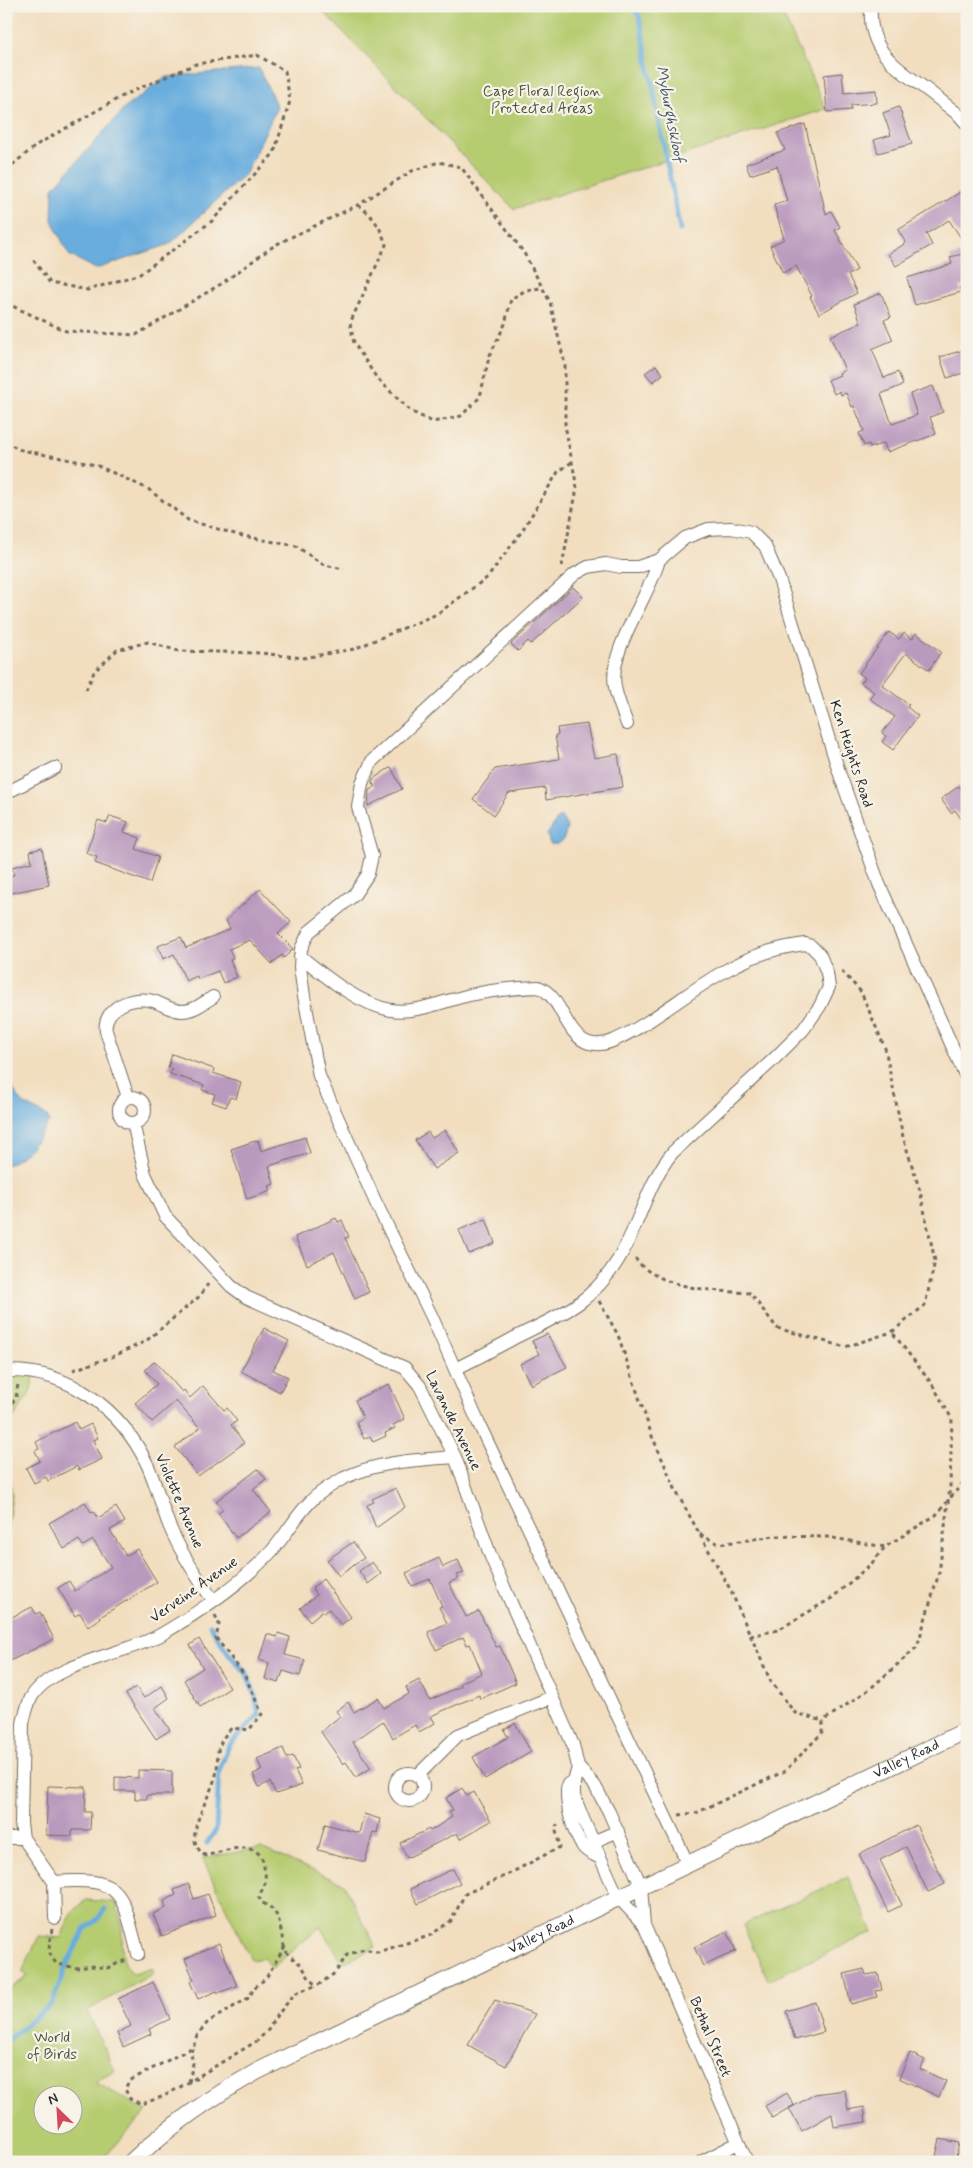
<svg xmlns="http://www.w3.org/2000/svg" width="973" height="2168" viewBox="0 0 973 2168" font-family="Mynerve,sans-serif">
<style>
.green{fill:#b6cc70;stroke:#707c4e;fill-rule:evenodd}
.water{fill:#69adde;stroke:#4a6c84}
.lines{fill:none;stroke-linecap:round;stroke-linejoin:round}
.stream{stroke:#69adde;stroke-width:5}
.building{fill:#ba99be}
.minor-casing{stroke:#716a5f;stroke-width:14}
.tertiary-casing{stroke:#716a5f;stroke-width:18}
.path{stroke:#716a5f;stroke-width:3;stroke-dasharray:4 4;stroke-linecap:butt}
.minor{stroke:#fff;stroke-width:12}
.tertiary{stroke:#fff;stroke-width:16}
.labels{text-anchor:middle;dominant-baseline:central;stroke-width:4.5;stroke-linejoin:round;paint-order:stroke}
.park-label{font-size:15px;fill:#4e533c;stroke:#f7f3e8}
.street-label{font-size:15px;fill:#2b2b2b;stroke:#f7f3e8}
.water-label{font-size:16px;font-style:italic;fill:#41586a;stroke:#f7f3e8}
</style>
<rect width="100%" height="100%" fill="#f7f3e8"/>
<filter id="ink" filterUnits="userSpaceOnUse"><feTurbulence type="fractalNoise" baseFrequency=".02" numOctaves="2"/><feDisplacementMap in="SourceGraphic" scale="10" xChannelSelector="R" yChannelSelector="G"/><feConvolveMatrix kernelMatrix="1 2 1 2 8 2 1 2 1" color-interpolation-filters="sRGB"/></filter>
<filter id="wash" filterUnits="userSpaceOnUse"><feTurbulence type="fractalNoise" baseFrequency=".0096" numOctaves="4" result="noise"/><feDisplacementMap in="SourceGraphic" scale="20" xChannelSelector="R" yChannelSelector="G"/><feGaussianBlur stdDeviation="1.12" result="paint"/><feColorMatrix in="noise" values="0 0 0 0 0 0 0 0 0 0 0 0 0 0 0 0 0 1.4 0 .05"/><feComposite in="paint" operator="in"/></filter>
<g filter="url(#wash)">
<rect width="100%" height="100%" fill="#f2debf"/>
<path class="green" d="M318,6H779L826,109L514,209Z
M6,1371L35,1372L30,1393L13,1418L6,1443Z
M6,1452L12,1495L6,1540Z
M261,1848L344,1884L376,1947L343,1963L320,1927L272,1968L263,1958L251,1960L202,1858Z
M848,1877L873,1932L768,1980L743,1925Z
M86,1900L116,1902C119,1912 122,1924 122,1934C123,1951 120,1963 134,1974L152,1968L154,1973L87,2011L115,2071L95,2082L147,2111L100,2162H6V1992L28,1976L22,1972L39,1936L61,1938C67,1922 72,1910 86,1900ZM42,2096H72V2126H42Z"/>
<path class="water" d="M259,68L277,107L246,173L170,244L96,269L69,255L52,220L53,188L127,106L166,77Z
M558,818H562L567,827C565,837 563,846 550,844L547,835Z
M6,1086H11L22,1103L47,1116L49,1122C37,1140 27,1157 6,1165Z"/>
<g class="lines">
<path class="stream" d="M630,6L639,15L680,230
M6,1352L7,1354
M207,1843L216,1830L219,1771L229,1745L259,1715L255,1695L247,1674L229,1654L210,1625
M6,2041L52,2004L66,1966L78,1942L85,1929L98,1919L105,1909"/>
</g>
<g id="blocks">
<path class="building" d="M842,73L844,93L876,90L877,103L851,105V110L827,112L824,75Z
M899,107L912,144L878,153L874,140L891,135L883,113Z
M805,124L826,214L831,211L840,227L835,230L857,270L848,275L857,293L819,314L810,297L812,296L796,266L783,273L770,246L784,239L774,205L787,201L777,166L750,175L746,164L785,150L777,133Z
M967,188V247L949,220L926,234L932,245L896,266L888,254L906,243L898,230Z
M967,253V285L959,287L961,292L915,305L907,278L952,264L950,257Z
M881,293L891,317L884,320L893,340L872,349L884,378L898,372L903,385L881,394L892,424L917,415L910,394L933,386L943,412L930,417L936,434L887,452L884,443L870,448L869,444L864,446L859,433L864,431L854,406L852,407L846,393L841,395L840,391L834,394L828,380L840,375L839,373L845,370L830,336L861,323L854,304Z
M967,349V372L947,378L940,357Z
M656,365L663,374L653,382L645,373Z
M573,587L583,597L531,644L528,641L518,651L511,644Z
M889,632L899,639L904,633L912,639L916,633L941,652L929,670L906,653L882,685L909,705L907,707L918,716L893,750L882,742L886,736L882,733L895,717L869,698L874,692L861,683L865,678L859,673Z
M587,724L594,758L618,754L623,787L546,800L545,788L509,793L494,815L473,799L495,769L559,759L555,735H558L557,728Z
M391,767L402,789L368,806L369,790L375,787L372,782L373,779Z
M959,786L967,797V827L955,810L951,813L941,799Z
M110,816L128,822L124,832L140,838L136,849L158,857L150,883L95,863L97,857L86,853L98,820L107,823Z
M42,848L49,885L6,894V876L14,875L12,867L32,862L30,851Z
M260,889L291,922L278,934L293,949L284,958L282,955L272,964L250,940L229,949L233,958L230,960L237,977L223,983L218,971L198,979L197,976L186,981L174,954L163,959L158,946L181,937L186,948L230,929L226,920Z
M172,1054L214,1069L213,1073L241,1082L236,1099L230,1097L226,1107L212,1102L215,1094L202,1090L204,1085L170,1074L172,1069L168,1068Z
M445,1130L459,1153L434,1169L415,1140L428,1132L432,1138Z
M305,1137L310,1153L269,1166L274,1184L269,1186L271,1191L247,1199L231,1149L258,1140L261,1151Z
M336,1218L338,1222L342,1220L349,1237L345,1238L369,1292L355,1299L334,1252L307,1265L295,1237Z
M486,1219L495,1243L469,1254L459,1230Z
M264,1328L289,1341L273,1370L288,1377L280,1392L241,1371Z
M547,1334L567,1367L531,1385L520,1364L539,1354L532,1341Z
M155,1361L182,1392L184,1390L190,1398L203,1386L224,1410L227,1408L237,1421L231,1425L244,1443L198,1476L175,1447L200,1428L176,1401L152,1422L135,1403L157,1384L145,1370Z
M389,1384L405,1419L393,1425L395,1428L385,1433L386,1436L373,1442L370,1436L364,1439L356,1422L363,1418L355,1400Z
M75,1422L79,1430L91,1424L98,1438L93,1440L102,1459L79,1470L77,1466L48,1481L46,1477L34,1483L26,1468L40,1461L35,1451L39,1449L36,1442Z
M258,1469L266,1479L253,1489L271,1512L236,1538L218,1513L223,1510L216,1501Z
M396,1488L405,1507L376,1528L367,1505L374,1502L372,1499Z
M85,1502L91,1512L94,1511L98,1518L116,1507L125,1522L110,1530L126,1556L137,1549L157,1582L100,1617L101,1618L88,1627L80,1613L75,1616L58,1588L69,1581L75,1591L111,1567L93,1540L83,1546L79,1540L64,1549L49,1523Z
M353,1542L364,1558L339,1576L327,1560Z
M439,1558L443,1567L458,1560L464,1573L457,1575L459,1578L449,1583L466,1617L479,1611L496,1647L500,1646L516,1683L480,1699L479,1695L431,1716L435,1723L419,1732L415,1725L393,1738L383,1721L353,1742L371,1768L356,1777L346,1762L343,1764L321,1732L340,1716L336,1711L348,1702L354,1712L378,1698L384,1708L409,1694L406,1687L419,1680L430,1700L461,1686L460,1683L482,1673L470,1644L467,1645L463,1637L436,1650L428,1632L447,1623L439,1607L442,1606L430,1579L412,1586L406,1573Z
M372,1562L381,1574L368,1584L359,1571Z
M323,1579L351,1617L341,1625L329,1609L324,1613L322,1611L310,1621L300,1608L317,1595L312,1588Z
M32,1607L36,1614L40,1612L54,1639L6,1663V1620Z
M278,1633L290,1637L285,1655L305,1660L300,1676L283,1671L279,1683L265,1679L269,1663L259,1660L267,1634L277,1637Z
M199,1639L230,1688L200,1707L184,1680L203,1668L190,1645Z
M162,1686L169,1698L155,1708L170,1730L156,1739L126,1694L136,1687L144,1698Z
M515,1723L531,1752L485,1779L473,1757L508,1737L504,1730Z
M283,1748L287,1758L293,1756L299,1769L295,1770L302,1785L276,1794L270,1782L259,1787L253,1774L262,1770L257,1759Z
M138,1770L172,1771V1795H147V1799H135V1791H115V1777L138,1778Z
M48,1786L86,1787L85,1812H91L90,1830H72V1836L46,1835Z
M462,1788L467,1796L474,1792L491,1821L460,1839L457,1833L407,1858L400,1843L429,1829L430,1831L452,1817L449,1812L453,1810L446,1798Z
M364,1814L380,1819L377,1833L373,1832L365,1862L318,1850L325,1824L359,1833Z
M916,1825L945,1884L928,1892L906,1847L880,1860L902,1905L888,1912L859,1854Z
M453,1869L460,1883L418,1904L410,1889Z
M189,1884L194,1899L208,1894L216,1915L162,1936L153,1914L166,1908L164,1901L176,1895L174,1890Z
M727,1931L736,1951L703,1966L694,1947Z
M219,1943L237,1986L218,1993L217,1991L198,1999L190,1982L194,1980L185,1959Z
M864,1969L866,1975L878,1973L882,1990L875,1991L877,1997L851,2004L844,1974Z
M153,1982L170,2019L149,2029L151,2034L123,2047L117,2033L131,2026L118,1999Z
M495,2000L535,2014L506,2066L468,2045Z
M815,2002L824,2032L795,2040L786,2011Z
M910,2053L925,2060L920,2069L946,2081L939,2097L899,2078Z
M845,2090L848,2110L864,2107L866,2122L834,2127L832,2114L802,2131L789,2109L815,2094Z
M787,2093L794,2105L772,2118L765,2106Z
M940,2139L959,2143L955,2161L936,2156Z"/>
</g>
</g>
<g filter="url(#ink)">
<use href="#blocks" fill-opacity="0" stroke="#716a5f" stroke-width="1"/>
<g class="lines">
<defs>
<path id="minor" d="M871,6C868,46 889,63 919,84C933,94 946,105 959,115L967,124
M627,724C623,712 617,699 615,687C608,649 649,598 659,560
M6,793L55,768
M300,956C326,977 358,1004 391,1010C416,1014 446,1000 470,995C492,990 515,988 538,987C562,995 564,1035 589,1043C597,1045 607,1044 615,1040C658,1020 693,986 736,965C757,954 781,947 805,944L811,946L820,955L827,973L829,987L820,1006L803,1030L774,1059L673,1152C647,1183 639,1226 618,1260C591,1304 560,1315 516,1337C496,1348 476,1359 455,1369
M119 1110a13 13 0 1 1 26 0a13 13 0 1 1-26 0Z
M128,1097L106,1031C102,1008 133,995 153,1001C163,1004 171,1011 182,1011C194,1011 203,1003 213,997
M133,1123L145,1174L165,1216L231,1286L246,1297L405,1368L420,1386L455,1457L491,1557L573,1745L578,1767L574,1782V1796L584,1821L618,1897L644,1925
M6,1371C68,1369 121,1409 147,1464C156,1483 161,1505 169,1525C180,1552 196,1576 213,1600
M578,1767L595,1786L609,1812L641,1886L644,1925L747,2162
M395 1787a14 14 0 1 1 28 0a14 14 0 1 1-28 0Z
M417,1776L458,1735L552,1697
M568,1784C564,1800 573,1835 584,1848C588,1853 595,1855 600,1858
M6,1838H23
M593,1842L618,1831
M688,1864L479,1424L432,1317L376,1203L319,1076L304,996L300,967L301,949L309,932L354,895L368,874L372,856L358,807L362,783L372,761L575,574L588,567L606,564L621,567H638L659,560L685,538L708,529L731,528L751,532L765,546L779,579L840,775L879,884L967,1079
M54,1882C124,1876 122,1893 138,1954
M55,1918L54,1882L23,1838L21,1823L23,1723C25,1715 27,1706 31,1698C51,1662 129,1654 162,1634C199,1612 238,1586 268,1555C284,1539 294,1518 310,1502C319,1492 332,1485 344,1478C378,1461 418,1460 455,1457
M701,2162L738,2143"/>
<g id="tertiary">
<path id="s1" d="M131,2162C172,2124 210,2098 258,2071L967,1730"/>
</g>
</defs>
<use href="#minor" class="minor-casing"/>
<use href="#tertiary" class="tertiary-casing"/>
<path class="path" d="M6,170L38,144L126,94L196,64L257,55L285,71L290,101L274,153L212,221L140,274L88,290L50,283L32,258
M358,205C374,217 380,226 386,245L350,323L354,343L376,377L410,411L433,422L461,416L480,397L489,357L505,324L511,299L526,290L542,288
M6,303L66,331L136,335L221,284L275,245L358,205L412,171L439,162L461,167L524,253L550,302L565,365V425L577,488L562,566
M6,440L17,449L96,465L148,489L188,520L238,535L296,546L324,565L344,569
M86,690L94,672L117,650L148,642L179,651L261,653L303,658L354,649L437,614L488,577L522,531L558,472L572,462
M635,1258C657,1289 715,1291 750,1293L777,1328L845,1347L892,1332L925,1305L935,1261L920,1191L903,1137L885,1048L861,992L841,970
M599,1301L618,1335L652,1436L677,1493L730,1589L771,1682L795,1713L823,1721
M73,1370L112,1357L146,1341L200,1296L208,1284
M6,1409L16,1398L18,1384
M700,1534L719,1544L775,1536L827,1537L885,1547
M215,1615L219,1624L216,1638L245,1676L262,1714L249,1730L232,1728C226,1733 222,1739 219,1747C216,1757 219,1768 215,1778C210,1796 192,1823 195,1841C196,1847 200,1852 206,1856C226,1850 261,1837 264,1867C265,1872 266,1879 265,1883C264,1888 260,1892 259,1897L262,1903C283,1910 279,1932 285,1949C288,1957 297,1960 302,1966C307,1974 309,1980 316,1985
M750,1636L778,1630L832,1598L872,1563L885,1547L936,1515L967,1478
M679,1815L696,1813L785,1771L822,1733L823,1721L871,1688L917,1647L939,1573L950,1487L952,1419L932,1384L892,1332
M52,1929L49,1949L51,1957L57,1964L77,1968L92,1966L107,1968L126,1960
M285,1946L266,1978L253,1989L250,1997L208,2022L197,2035L193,2047L129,2081L125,2089L130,2099L142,2104L164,2096L189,2082L257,2041L269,2029L274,2019L293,1996L298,1992L318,1985L335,1973L347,1955L364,1949L378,1952L429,1936L451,1921L465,1894L505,1876L560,1847L556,1831L557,1824
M189,2082L193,2063L191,2054L192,2048"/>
<use href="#minor" class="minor"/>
<use href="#tertiary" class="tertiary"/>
</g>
</g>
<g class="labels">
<g class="park-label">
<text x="542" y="92">Cape Floral Region<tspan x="542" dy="17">Protected Areas</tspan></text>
<text x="52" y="2038">World<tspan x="52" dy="17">of Birds</tspan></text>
</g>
<g class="street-label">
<text transform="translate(851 754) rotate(72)">Ken Heights Road</text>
<text transform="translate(453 1421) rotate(64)">Lavande Avenue</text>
<text transform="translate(179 1501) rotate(67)">Violette Avenue</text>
<text transform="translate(194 1590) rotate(-35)">Verveine Avenue</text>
<text stroke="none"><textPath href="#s1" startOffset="876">Valley Road</textPath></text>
<text stroke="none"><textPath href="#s1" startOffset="471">Valley Road</textPath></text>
<text transform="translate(710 2037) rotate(67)">Bethal Street</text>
</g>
<g class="water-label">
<text transform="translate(670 114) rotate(79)">Myburghskloof</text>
</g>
</g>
<rect width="973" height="2168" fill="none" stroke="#f7f3e8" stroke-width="25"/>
<g transform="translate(58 2110) rotate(335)"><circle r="24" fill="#f7f3e8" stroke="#a5a39c"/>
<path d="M0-4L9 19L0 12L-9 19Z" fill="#d1495b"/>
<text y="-8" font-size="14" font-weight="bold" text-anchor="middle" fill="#2b2b2b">N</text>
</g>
</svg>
